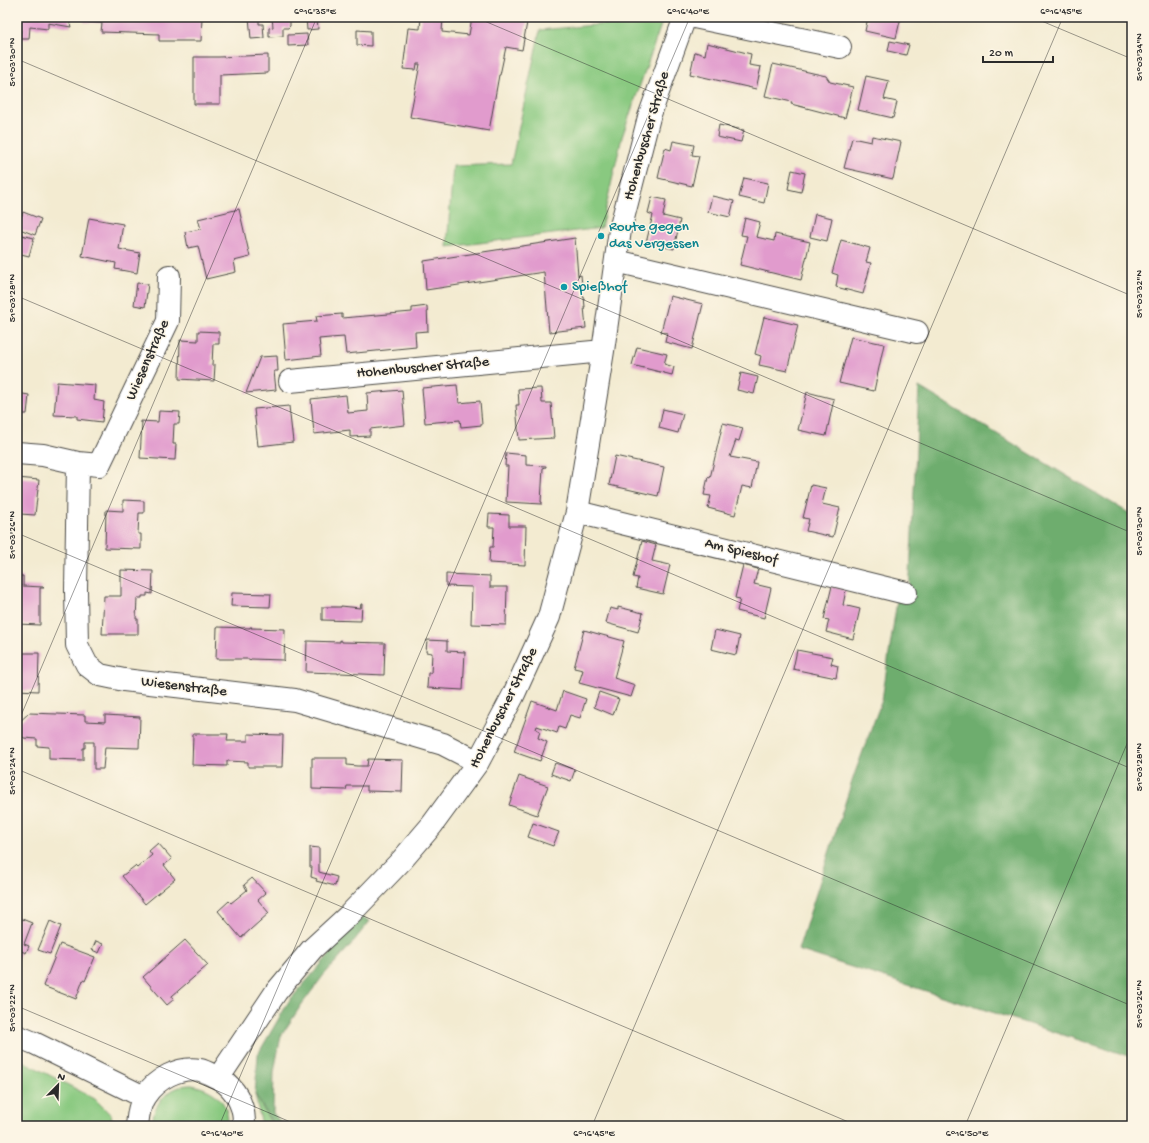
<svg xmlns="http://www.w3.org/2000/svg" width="1149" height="1143" viewBox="0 0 1149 1143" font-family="'Gochi Hand',sans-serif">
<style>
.green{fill:#89c980;stroke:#5a7a56}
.forest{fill:#6ead6e;stroke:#4c6c4c}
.building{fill:#e19bcd}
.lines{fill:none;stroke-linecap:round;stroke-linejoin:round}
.minor-casing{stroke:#494844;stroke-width:24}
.minor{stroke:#fff;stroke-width:22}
.ticks{fill:none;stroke:#2b2b2b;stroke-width:1;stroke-opacity:0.45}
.culture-dot{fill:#0f9aa8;stroke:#fcf5e5;stroke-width:1.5}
.labels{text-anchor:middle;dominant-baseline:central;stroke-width:3;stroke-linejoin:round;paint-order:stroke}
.street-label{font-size:15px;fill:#2b2b2b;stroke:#fcf5e5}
.culture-label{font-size:15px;fill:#0d838f;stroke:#fcf5e5;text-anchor:start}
.neatline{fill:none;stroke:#2b2b2b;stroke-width:1.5}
.ticks-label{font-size:10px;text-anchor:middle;fill:#2b2b2b}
</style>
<rect width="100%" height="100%" fill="#fcf5e5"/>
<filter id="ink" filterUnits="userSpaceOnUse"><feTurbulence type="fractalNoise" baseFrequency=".025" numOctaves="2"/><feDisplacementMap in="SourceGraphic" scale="8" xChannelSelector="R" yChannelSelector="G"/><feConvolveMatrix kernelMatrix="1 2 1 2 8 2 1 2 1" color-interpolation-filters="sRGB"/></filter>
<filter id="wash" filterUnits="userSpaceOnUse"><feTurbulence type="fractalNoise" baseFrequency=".012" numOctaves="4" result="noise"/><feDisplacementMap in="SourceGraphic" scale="16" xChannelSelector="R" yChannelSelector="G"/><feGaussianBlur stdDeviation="0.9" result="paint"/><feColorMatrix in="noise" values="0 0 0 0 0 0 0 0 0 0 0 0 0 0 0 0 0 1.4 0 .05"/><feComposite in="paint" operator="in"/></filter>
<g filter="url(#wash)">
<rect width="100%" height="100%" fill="#f3ebd1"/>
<path class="green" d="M663,19L622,137L601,228L447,247L453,166L511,164L540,30Z
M17,1058L95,1099L111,1115L114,1126H17Z
M192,1085C215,1090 229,1101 228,1126H153C151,1109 163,1092 180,1087C184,1085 188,1085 192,1085Z
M255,1094L272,1125L274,1126H262Z"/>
<path class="forest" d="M919,387L1132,515V1057L798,950L853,778L882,700L898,594L909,595Z
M362,917L370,921L349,947L323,976L302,1004L281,1036L274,1072L273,1113L284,1126H274L255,1094L258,1054L289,1001Z"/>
<g id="blocks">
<path class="building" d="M17,17H68L71,27L48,23V29L30,27L29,39H20L21,27L17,26Z
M84,17H202L201,41H159V34L101,32L102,23L84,22Z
M249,17L259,18V24H263L264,38L251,39Z
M272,17H290V26L288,28H283V36L269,37V28L273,27Z
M306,17H317L318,29L307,30Z
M421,17H443L442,32L469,35L472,17H528L522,50L506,47L500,75H499L489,131L410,117L420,64H417L416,70L403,69L408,28L420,29Z
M868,17H901L896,38L865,31Z
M357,30L371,31V46L357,45Z
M307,34L308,45L288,46V35Z
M890,41L909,45L906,55L888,51Z
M707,43L751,54L749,65L761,67L756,89L690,74L695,52L705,55Z
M268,55V73L220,75V104H194V57H219Z
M773,64L826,76L830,82L853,87L845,118L791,104L792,102L765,96Z
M866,76L889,81L884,99L897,102L893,118L858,110Z
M719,125L744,130L741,142L717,137Z
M872,136L901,142L893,179L844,168L852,138L871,142Z
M673,141L694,145L692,155L699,156L692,186L658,178L665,148L671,150Z
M792,170L805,173L801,192L788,189Z
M744,178L768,183L764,203L739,197Z
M712,196L734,201L730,217L708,212Z
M652,197L666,200L663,216L680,220L674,249L646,243L653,215L648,213Z
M239,209L250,257L234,261L236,272L206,279L198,246L188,248L185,232L201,229L198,219Z
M23,212L41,219L35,235L17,228Z
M815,214L832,218L827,241L810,237Z
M89,218L123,224L119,249L140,253L137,273L115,269L116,263L82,256Z
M745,218L760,222L756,237L774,241L775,234L810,242L801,280L740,265L747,236L741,235Z
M17,234L34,238L29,256L17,253Z
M575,238L578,276L581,275L583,297H584L585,307H584L586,328L549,332L544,272L426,290L424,261Z
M841,240L870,248L866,262L871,263L863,294L836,287L838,275L832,273Z
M137,283L148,284L145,307L134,305Z
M670,296L703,304L692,349L665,342L667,333L661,332Z
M427,306L428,331L415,332L416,347L346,354L344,337L330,338L319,339L321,356L286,360L283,324L317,321L316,316L342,314V318L412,312V308Z
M764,317L798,325L787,371L759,365L761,356L755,354Z
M198,331L219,332V344H213L212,365H215L214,381L179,379L180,340L198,341Z
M851,337L884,344L874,391L839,383Z
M637,347L667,354L664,364L674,367L672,375L632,365Z
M277,356L278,371H274L276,390L246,393L260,357Z
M741,373L758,377L754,394L737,390Z
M57,382L95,385L94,400L104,402L102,422L77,419V416L54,415Z
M457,385L459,403L480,401L482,425L461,427L460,420L425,423L422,388Z
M541,388L542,403H551L554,438L519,440L516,405H519L518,389Z
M402,390L405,425L370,429V436L350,437V430L314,434L311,399L346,395L348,413L368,411L367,393Z
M807,392L834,399L826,436L798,430Z
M17,393L29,395L27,414H17Z
M289,406L293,442L258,446L254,409Z
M663,409L683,414L678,433L659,428Z
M159,411L180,412L179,424H174L173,444H176L175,460L140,458L142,422H140V421L158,422Z
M723,423L743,428L739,441L736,440L730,457L757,462L752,488L742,486L735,515L708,508L711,496L704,495L708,477L710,478Z
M506,453L526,455V465L546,466V467L543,468L541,502H542V504L506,502L508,466H505Z
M615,456L664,467L658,496L609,485Z
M17,478L39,480L35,515L20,514V510H17Z
M811,485L826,488L822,504L840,508L833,537L806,531L809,519L803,518Z
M123,500L144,501V513H139L138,534H141V549L105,548L106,510L123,511Z
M489,514L509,515V526H526L525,565L489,563L490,547H493L494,527H488Z
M642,541L656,545L652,561L670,565L663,594L636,588L638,578L633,577Z
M743,565L758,569L754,584L771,588L764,618L737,611L740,599L735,598Z
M121,570L153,571L152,594L147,593V596H142V598H137L136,619H138V634H102L104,596H121Z
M446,574L490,576V587H507L506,625L471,624L472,587L446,586Z
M17,576H23V586L43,587L44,588H40V625L17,624Z
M832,586L846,590L843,605L860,609L853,639L826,632L829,620L824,619Z
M232,593L271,594L270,607L231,606Z
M361,604H362L361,621L322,620V607H341V606L360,608Z
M618,607L643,613L638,632L606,623L610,608L618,610Z
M217,627L250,628V627H252L251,628L285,629L284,661L283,660L251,659L250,660L249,659H216Z
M584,630L624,641L614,678L635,685L631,697L579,683L583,670L574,668Z
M715,630L740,636L736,655L711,649Z
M340,640L342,641V642L385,643L384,675L340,673L338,674V673L306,672L307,641L340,642Z
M427,640L447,641V651L465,652L463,690L427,688L428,673H431L432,653L426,652Z
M17,641H22L21,653H39L38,691L17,690Z
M797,650L833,657L831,664L838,666L836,678L793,669Z
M563,691L586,699L580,718L570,715L565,729L559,727L557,733L537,726L536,729L540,731L538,738L547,742L540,761L514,752L532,701L557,710Z
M599,692L619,699L613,715L594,707Z
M29,713L85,715V721L105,722V715L140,717L139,748L105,747L103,769H94V742H85V748H83V760L49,759V747L37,746V739L24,738L17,731V724Z
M193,734H228L227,741H248V734L283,735L282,767H248V762L227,761V766L192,765Z
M312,758H347V765L357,766H367L368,759L403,760L402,792L367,791V786H347L346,790L312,789Z
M555,763L575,770L571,781L551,774Z
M519,776L548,786L537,815L509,805Z
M533,823L559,832L553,846L528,837Z
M158,843L172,859L164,865L175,879L145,904L122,876L135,866L137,868L152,855L149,851Z
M310,847L319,848V872L337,877L335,886L316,881L317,879L311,877L312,867H310Z
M252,878L266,893L258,900L269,913L241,938L218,911L229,901L231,903L247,890L244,885Z
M17,917L32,923L24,944L29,946L26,953L21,951L17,962Z
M50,921L61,926L50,954L38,950Z
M185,940L208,965L172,996L173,1000L167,1005L143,977Z
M96,941L103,944L99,953L92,950Z
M60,944L95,957L85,981L83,980L76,999L43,986Z"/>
</g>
</g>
<g filter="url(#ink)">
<use href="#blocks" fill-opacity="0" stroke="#494844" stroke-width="1"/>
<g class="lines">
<defs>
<path id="minor" d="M694,17L840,47
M616,261L917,332
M290,381L603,351
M17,453L43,455L78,463L99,465L168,321L169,276
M78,463L76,590L77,645L87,665L100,675L124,680L295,700L443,744L478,762
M577,512L906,593
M17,1036L34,1043L144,1097
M219,1077L276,992L312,949L349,915L402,860L432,825L478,762L513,696L549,617L577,512L603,351L620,230L649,117L685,17
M137,1126C138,1117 139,1104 145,1096C156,1079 179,1066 200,1070C204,1071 208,1073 212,1075C227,1081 237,1092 242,1108C244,1113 244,1120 244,1126"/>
</defs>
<use href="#minor" class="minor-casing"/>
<use href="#minor" class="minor"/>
</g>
</g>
<path class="ticks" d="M475,17L1132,296M1032,17L1132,59M17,59L1132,533M17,296L1132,769M17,533L1132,1006M17,725L317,17M17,769L858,1126M17,1006L300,1126M219,1126L690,17M592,1126L1063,17M965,1126L1132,732"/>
<g class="culture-dot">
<circle cx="601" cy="236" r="4"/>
<circle cx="564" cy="287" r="4"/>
</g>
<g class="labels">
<g class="street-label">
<text transform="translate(647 136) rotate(-74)">Hohenbuscher Straße</text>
<text transform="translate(148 360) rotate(-66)">Wiesenstraße</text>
<text transform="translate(423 368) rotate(-5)">Hohenbuscher Straße</text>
<text transform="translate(741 552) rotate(14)">Am Spieshof</text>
<text transform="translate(184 687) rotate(7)">Wiesenstraße</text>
<text transform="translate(504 708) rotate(-63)">Hohenbuscher Straße</text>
</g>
<g class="culture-label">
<text x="609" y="227">Route gegen<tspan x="609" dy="17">das Vergessen</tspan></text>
<text x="572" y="287">Spießhof</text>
</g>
</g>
<rect width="1149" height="1143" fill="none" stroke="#fcf5e5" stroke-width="44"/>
<g transform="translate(58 1085) rotate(23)" stroke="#fcf5e5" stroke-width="3" paint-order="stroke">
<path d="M0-3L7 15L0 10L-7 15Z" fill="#2b2b2b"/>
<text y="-6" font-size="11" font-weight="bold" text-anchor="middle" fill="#2b2b2b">N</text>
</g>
<path d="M983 56v6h70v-6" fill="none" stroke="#2b2b2b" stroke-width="2"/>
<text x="989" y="56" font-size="12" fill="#2b2b2b" stroke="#fcf5e5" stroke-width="3" paint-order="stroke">20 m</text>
<rect x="22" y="22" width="1105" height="1099" class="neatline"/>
<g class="ticks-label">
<text x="315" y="14">6°16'35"E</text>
<text x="688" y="14">6°16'40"E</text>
<text x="1061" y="14">6°16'45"E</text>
<text transform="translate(1138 57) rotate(-90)" y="4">51°03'34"N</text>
<text transform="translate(11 62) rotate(-90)" y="4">51°03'30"N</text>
<text transform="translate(1138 294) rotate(-90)" y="4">51°03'32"N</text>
<text transform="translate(11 298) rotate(-90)" y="4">51°03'28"N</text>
<text transform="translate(1138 531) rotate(-90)" y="4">51°03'30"N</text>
<text transform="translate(11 535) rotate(-90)" y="4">51°03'26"N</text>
<text transform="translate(1138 767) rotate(-90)" y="4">51°03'28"N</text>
<text transform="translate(11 771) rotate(-90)" y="4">51°03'24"N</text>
<text transform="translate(1138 1004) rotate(-90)" y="4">51°03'26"N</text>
<text transform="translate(11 1008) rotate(-90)" y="4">51°03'22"N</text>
<text x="222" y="1136">6°16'40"E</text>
<text x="594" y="1136">6°16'45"E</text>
<text x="967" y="1136">6°16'50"E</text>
</g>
</svg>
